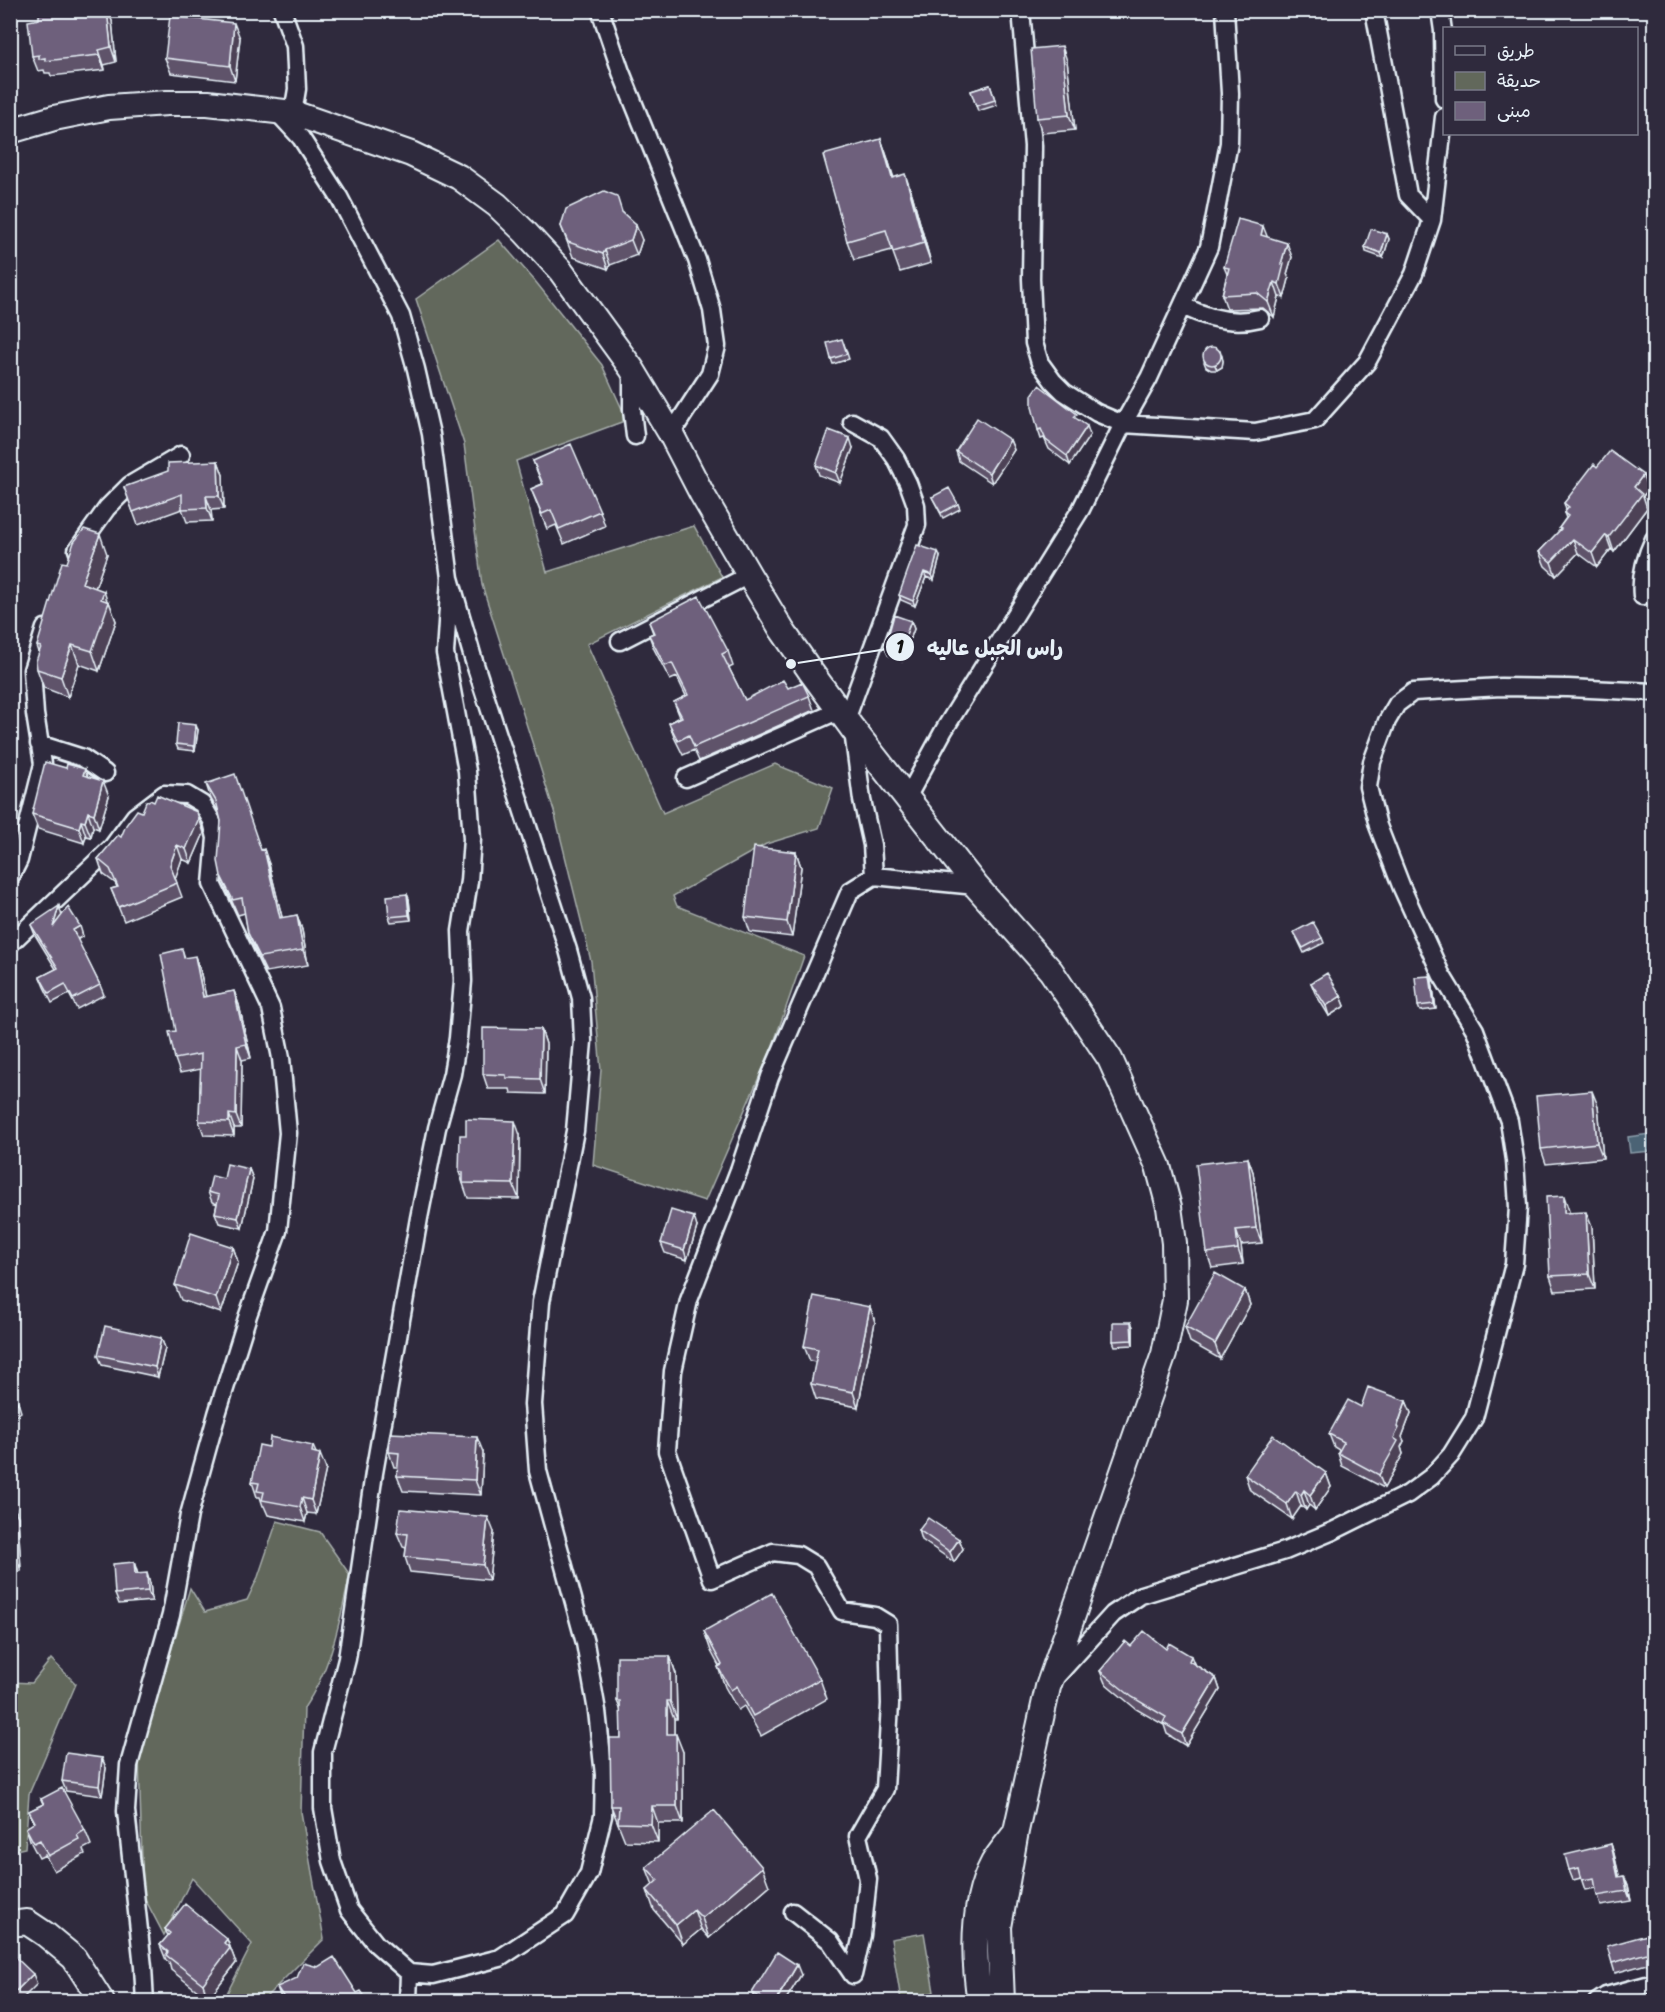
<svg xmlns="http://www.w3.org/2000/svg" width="1665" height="2012" viewBox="0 0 1665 2012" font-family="Sriracha,'Playpen Sans Arabic',sans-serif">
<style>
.green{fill:#62685b;stroke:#a5acaa;stroke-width:1.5}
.water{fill:#4b6375;stroke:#8a9ca9;stroke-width:1.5}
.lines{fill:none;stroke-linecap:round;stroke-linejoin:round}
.street-casing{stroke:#e8f1f8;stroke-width:21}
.secondary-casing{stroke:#e8f1f8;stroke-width:28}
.street{stroke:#2f2a3d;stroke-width:16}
.secondary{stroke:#2f2a3d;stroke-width:24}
.wall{fill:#5f536b;stroke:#e8f1f8;stroke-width:1.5}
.shaded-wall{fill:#4d4357;stroke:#e8f1f8;stroke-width:1.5}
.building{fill:#6e607c;stroke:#e8f1f8;stroke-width:1.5}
.leader{fill:none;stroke:#e8f1f8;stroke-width:2}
.callout-dot{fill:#e8f1f8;stroke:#2f2a3d;stroke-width:2}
.mark-label{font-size:18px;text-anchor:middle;font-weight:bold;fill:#111}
.callout-label{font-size:21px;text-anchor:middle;font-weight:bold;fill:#e8f1f8;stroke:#2f2a3d;stroke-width:4.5;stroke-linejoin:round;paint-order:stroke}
</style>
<rect width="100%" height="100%" fill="#2f2a3d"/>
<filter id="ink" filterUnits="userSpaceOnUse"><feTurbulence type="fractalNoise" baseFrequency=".0167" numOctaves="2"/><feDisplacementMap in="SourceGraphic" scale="12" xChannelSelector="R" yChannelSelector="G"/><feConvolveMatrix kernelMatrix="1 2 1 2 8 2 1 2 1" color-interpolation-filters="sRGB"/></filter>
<g filter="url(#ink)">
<path class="green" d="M499,240L535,281L602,365L627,420L516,461L547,572L694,526L722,577L587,644L663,813L775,764L833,788L819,828L766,844L673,896L677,906L804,956L773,1045L705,1201L593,1165L601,1070L591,961L554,811L482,585L464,444L416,299Z
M277,1521L320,1532L350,1575C339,1623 332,1667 304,1708L301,1812L324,1939L262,2001H223L252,1944L192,1878L164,1935L143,1895L139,1757L190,1588L205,1612L247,1600L258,1577Z
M51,1659L76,1684L29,1794L25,1848L11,1851L10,1682L32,1683Z
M924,1933L934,1992L901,2000L891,1939Z"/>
<path class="water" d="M1650,1134L1652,1151L1630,1153L1628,1137Z"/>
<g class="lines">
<defs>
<path id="street" d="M282,10L295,46L297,89L293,113
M600,10L621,72L697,260L712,310L717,346L710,374L671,434
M1021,10L1033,146L1031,279L1034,343L1040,363L1053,381L1064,392L1097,413L1123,424L1255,432L1315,420L1367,362L1414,274L1432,220L1408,195L1374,10
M1440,10L1443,31L1444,99
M277,112L301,138L339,197L401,316L416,369L431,434L450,578L473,658L568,950L581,998L583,1041L575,1131L541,1302L533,1404L538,1471L585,1643L597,1711L604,1775L603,1816L589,1873L565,1915L500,1958L433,1975L409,1973L376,1944L349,1910L332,1861L323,1808V1752L347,1659L374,1473L419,1218L437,1128L452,1074L458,1038L463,981L461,931L469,881L472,839L467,771L445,653L450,578
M1432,220L1444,117
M1183,306C1207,318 1233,325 1260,318
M632,370V410L635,436
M77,550L107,508L130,485L181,455
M1642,596C1640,577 1646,556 1654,539
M620,641L749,575
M846,720L917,525L916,505L908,483L896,459L881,438L852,422
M853,731L862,800L872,845L874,876
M39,744L83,758L105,773
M686,778L840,710
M907,798L944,730L1081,509L1123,424L1149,378L1209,247L1229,143L1230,93L1225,10
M10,878L19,860L43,764L35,714L32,670L45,628
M10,944L112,847L135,816L164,794L187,795L202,804L212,821L216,838L212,884L271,1008L281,1058L288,1133L278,1231L248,1315L217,1414L189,1515L171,1615L129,1765L126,1811L143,1967L145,2002
M1054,1679L1113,1614L1141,1595L1285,1551L1333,1531L1408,1494L1431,1477L1451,1455L1474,1418L1514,1264L1518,1207L1515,1160L1509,1121L1475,1030L1441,974L1402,888L1378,826L1368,787L1372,762L1387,721L1397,704L1413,692L1501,687L1568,688L1654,692
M793,1912L830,1941L853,1975
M853,1975L862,1935L868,1879L858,1836L885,1789L890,1704L888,1624L875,1616L842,1611L816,1566L798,1555L773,1552L712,1579L667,1451L673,1371L689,1300L739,1170L770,1077L850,891L874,876L976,886
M408,2002L409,1973
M1597,2002L1606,1996L1654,1983"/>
<path id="secondary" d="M10,131L54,118L109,107L167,103H208L293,113L411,154L459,177L497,205L525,232L560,270L632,369L671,434L702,494L749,575L782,630L811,672L852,728L976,886L1051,971L1110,1059L1158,1166L1169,1207L1174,1243L1175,1300L1164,1354L1048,1687L1016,1831L999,1927L1002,2002
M10,1924L27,1922L45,1934L74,1958L102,2002
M980,2002C973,1957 971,1904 993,1863C999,1853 1007,1844 1013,1836"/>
</defs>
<use href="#street" class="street-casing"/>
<use href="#secondary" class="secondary-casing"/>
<use href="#street" class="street"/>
<use href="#secondary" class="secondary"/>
</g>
<path class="wall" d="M112,21L116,62L104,65L105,70L51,76L50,73H45L44,70L38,71L32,56Z
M240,38L235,81L171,73L165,58Z
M1067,61L1075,130L1042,133L1037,118Z
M990,85L997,105L978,111L971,91Z
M881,139L894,178L912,194L931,263L900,272L892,250L854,260L847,241Z
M623,213L642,240L637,255L610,265L608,269L573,257L561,226Z
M1387,234L1389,239L1383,258L1366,252L1365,247Z
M1267,237L1292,257L1287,274L1289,279L1284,298L1279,297L1274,317L1263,308L1227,309L1222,295L1227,274L1224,267Z
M844,344L849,359L833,364L831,359Z
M1220,351L1223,361L1222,367L1217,370H1211L1206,367L1204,362Z
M1079,420L1090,435L1070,465L1049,449L1044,438L1041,439L1038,430Z
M1010,440L1014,450L992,483L959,461L956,451Z
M853,448L840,483L819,475L816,465Z
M218,461L223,475L224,509L211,510L212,521L187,522L182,509L138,525L124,487Z
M533,461L600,511L605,526L564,544L556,525L547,529L531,489L542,484Z
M1597,467L1643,475L1648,490L1643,496L1647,508L1614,552L1611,549L1597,567L1578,553L1556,576L1545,566L1539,552L1560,530L1559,528L1566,518L1564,513L1566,510L1564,503Z
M932,497L958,504L960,509L943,518Z
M107,554L95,588L107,601L109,602L116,621L99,671L79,664L68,697L44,688L37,669L39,652L37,646L67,563Z
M940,557L934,580L926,577L915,606L901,600L899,595Z
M911,621L914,629L902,661L888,655L885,647Z
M649,622L728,651L733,666L729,668L745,700L788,688L809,696L814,710L699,761L694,750L683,755L674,737L669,723L680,717L674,702L686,696L677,677L670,680L654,649L649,635L653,633Z
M198,730L195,751L178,749L176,744Z
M66,768L85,769L88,777L109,796L99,829L93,827L91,837L86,836L84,843L38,829L32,814Z
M206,784L261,850L269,864L282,918L297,915L302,930L308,965L266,972L254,947L248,933L245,913L238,915L227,890L221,876V821L218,811L211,799Z
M142,812L202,826L204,833L191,863L182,859L175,878L182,897L124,921L111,889L117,887L115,883L103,874L98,859L121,837Z
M796,852L801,867L792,937L750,932L745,917Z
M407,894L409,899L411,920L391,922L389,917Z
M62,914L83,936L77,940L100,985L104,995L77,1009L69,994L52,1003L44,987L40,977L56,969L35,935L31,925Z
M1294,932L1322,938L1324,943L1304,953Z
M182,949L185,958L200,970L206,997L234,991L239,1005L251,1058L242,1060L241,1128H234V1136L204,1135L199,1121L201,1069L180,1073L175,1059Z
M1430,976L1432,981L1436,1009L1420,1011L1418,1006Z
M1311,983L1341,996L1345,1006L1329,1016L1315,993Z
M541,1029L546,1044L545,1094L511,1093L510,1089H488L483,1074Z
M1598,1106L1603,1158L1546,1164L1541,1149Z
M520,1135L519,1199L468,1198L459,1172Z
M1248,1158L1253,1172L1262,1243L1241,1245L1243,1264L1212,1268L1207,1253Z
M249,1169L253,1179L242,1228L219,1223L215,1213L217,1204L212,1202L208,1192L224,1179Z
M1569,1211V1212L1592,1227L1595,1289L1555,1291L1550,1276Z
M697,1227L687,1260L665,1253L661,1243Z
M233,1247L238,1262L221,1313L181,1300L175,1285Z
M1245,1290L1250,1305L1220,1359L1190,1342L1185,1327Z
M870,1307L875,1322L858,1407L816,1399L811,1384L816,1362L810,1361L804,1346Z
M1131,1322L1133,1327V1345L1115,1346L1113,1341Z
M161,1338L165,1348L158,1377L102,1365L98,1355Z
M1406,1401L1411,1413L1402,1437L1404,1441L1401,1447L1403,1454L1384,1488L1342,1466L1338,1453L1339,1450L1334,1447L1329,1434L1361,1407Z
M313,1446L316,1453L326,1469L316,1514L307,1513L305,1522L268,1515L264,1506H263L260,1497H257L252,1482L269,1447Z
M389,1452H483L481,1495L403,1491L397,1476L398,1467H394Z
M1326,1473L1331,1487L1315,1510L1309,1505L1306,1510L1301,1506L1292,1519L1250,1490L1245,1475Z
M10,1502H12L18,1517L21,1571L10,1572Z
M919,1530L959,1539L963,1549L954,1562L922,1540Z
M494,1532L489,1580L410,1572L405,1557L406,1548L403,1547L397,1533Z
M134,1562L138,1574L150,1583L152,1601L119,1604L115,1594Z
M704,1631L820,1679L827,1699L761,1736L744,1706L738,1710L725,1687L718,1667L719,1666L711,1651Z
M1131,1646L1166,1649L1194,1664L1216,1678L1220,1690L1186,1746L1167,1734L1164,1725L1136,1709L1105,1683L1100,1671Z
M670,1656L676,1674L677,1719H674V1734L683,1752V1823H658V1842L625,1841L611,1806L621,1738V1711L617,1701Z
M102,1758L106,1768L102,1796L66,1791L62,1781Z
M41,1799L85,1830L91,1845L83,1849L85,1854L54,1871L45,1855L39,1858L31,1843L26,1828L34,1823L29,1811L43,1804Z
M1611,1844L1614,1854L1619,1877L1624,1876L1628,1886L1631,1901L1601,1906L1596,1888L1585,1890L1581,1878L1573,1880L1569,1870Z
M646,1867L769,1886L709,1938L701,1929L683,1944L654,1910L647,1890L653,1885Z
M165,1929L227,1939L236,1963L208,1999L171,1970L169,1962L166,1960L160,1945L168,1936Z
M1654,1933V1962L1615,1973L1612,1963Z
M801,1975L785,2001H755L752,1993Z
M277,1987L357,1993L368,2001H282Z"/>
<path class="shaded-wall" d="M107,10H108L112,21L116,62L111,47Z
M234,23L240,38L235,81L230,66Z
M1062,46L1067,61L1075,130L1069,115Z
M99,50L104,65L105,70L99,55Z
M881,139L888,159L899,198L892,178Z
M905,174L912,194L931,263L924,243Z
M636,225L642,240L637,255L631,240Z
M1263,226L1269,241L1261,235Z
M1387,234L1389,239L1383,258L1381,253Z
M1287,243L1292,257L1287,274L1289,279L1284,298L1279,284L1281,264Z
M605,250L610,265L608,269L603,254Z
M1274,282L1279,297L1274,317L1268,302Z
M1222,356L1223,361L1222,367L1217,370L1215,365Z
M1087,426L1090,435L1070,465L1067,456Z
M850,438L853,448L840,483L836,473Z
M1010,440L1014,450L992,483L989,473Z
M218,461L223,475L224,509L219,496Z
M1643,475L1648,490L1643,496L1647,508L1614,552L1609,537L1634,487Z
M206,496L211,510L212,521L207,508Z
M100,534L107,554L90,603L82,583Z
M1606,535L1611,549L1597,567L1592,553Z
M1573,539L1578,553L1556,576L1551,562Z
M938,552L940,557L934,580L932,575Z
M924,572L926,577L915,606L913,601Z
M104,591L108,604L109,602L116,621L99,671L92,651L101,599Z
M911,621L914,629L902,661L899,653Z
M72,645L79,664L68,697L61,677Z
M196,725L198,730L195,751L194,746Z
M85,769L90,784L83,775Z
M103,781L109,796L99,829L94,814Z
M88,812L93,827L91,837L85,822Z
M197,812L204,833L191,863L186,849Z
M81,821L86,836L84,843L79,828Z
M177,845L182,859L175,879L170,865Z
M264,849L269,864L286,933L280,918Z
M796,852L801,867L792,937L787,922Z
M407,894L409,899L411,920L409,915Z
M59,906L62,916L53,927Z
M297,915L302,930L308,965L303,950Z
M80,926L83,936L76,940L73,930Z
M195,956L200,970L209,1011L203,997Z
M1430,976L1432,981L1436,1009L1434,1004Z
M234,991L239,1005L251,1058L246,1044Z
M1341,996L1345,1006L1329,1016L1326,1006Z
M541,1029L546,1044L545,1094L540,1079Z
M237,1046L242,1060L241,1128L236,1115Z
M1592,1091L1598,1106L1603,1158L1597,1143Z
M229,1114L234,1128V1136L229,1122Z
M515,1121L520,1135L519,1199L513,1184Z
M1248,1158L1253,1172L1262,1243L1256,1228Z
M249,1169L253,1179L242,1228L238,1218Z
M1564,1196L1569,1211L1570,1228L1564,1213Z
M1586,1212L1592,1227L1595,1289L1589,1274Z
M694,1217L697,1227L687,1260L684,1250Z
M1236,1230L1241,1245L1243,1264L1238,1249Z
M233,1247L238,1262L221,1313L216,1298Z
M1245,1290L1250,1305L1220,1359L1215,1344Z
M870,1307L875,1322L858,1407L853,1392Z
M1131,1322L1133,1327V1345L1132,1340Z
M161,1338L165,1348L158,1377L155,1367Z
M1406,1401L1411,1413L1402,1437L1404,1441L1401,1447L1403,1454L1384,1488L1379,1475L1394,1438Z
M18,1402L21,1412L10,1420V1407Z
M477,1437L483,1452L481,1495L475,1480Z
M320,1454L326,1469L316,1514L311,1500Z
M1326,1473L1331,1487L1315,1510L1310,1495Z
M1304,1490L1309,1505L1306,1510L1301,1495Z
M1296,1491L1301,1506L1292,1519L1287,1504Z
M302,1498L307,1513L305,1522L300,1507Z
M12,1502L18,1517L21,1571L16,1556Z
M488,1517L494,1532L489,1580L483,1565Z
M959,1539L963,1549L954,1562L950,1552Z
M134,1562L137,1572L138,1584L135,1574Z
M147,1573L150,1583L152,1601L148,1591Z
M670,1656L676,1674L677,1719L670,1701Z
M1191,1656L1196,1668L1189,1661Z
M1216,1678L1220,1690L1186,1746L1182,1734Z
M667,1701L674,1719V1752L667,1734Z
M676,1734L683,1752V1823L677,1806Z
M102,1758L106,1768L102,1796L99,1786Z
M652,1806L658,1823V1842L651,1824Z
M1611,1844L1614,1854L1622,1887L1618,1877Z
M762,1867L769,1886L709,1938L702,1918Z
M1624,1876L1628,1886L1631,1901L1627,1891Z
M694,1910L701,1929L683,1944L676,1925Z
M227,1939L236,1963L208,1999L203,1984L224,1943Z
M797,1965L801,1975L785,2001H776Z
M33,1974L37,1984L20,2001H10V1997Z"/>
<path class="building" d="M68,10H107L111,47L99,50V55L45,61V58L39,59V55L32,56L28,21L39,19V14Z
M170,16L234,23L230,66L165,58Z
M1062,46L1069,115L1037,118L1031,49Z
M990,85L995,100L976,106L971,91Z
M881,139L892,178L905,174L924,243L893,252L886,230L847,241L823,155Z
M604,191L617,196L622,212L636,225L631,240L605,250L603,254L568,242L561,226L566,209Z
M1238,219L1263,226L1261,235L1287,243L1281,264H1284L1279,284L1274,282L1268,302L1257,293L1222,295L1229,268L1224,267Z
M1371,229L1387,234L1381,253L1365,247Z
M842,339L847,354L831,359L827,343Z
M1203 356a9 9 0 1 1 18 0a9 9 0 1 1-18 0Z
M1039,385L1077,414L1074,417L1087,426L1067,456L1046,440L1041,429L1038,430L1032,407V395Z
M977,418L1010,440L989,473L956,451Z
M829,430L850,438L836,473L816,465Z
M571,444L600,511L559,529L551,510L542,514L531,489L543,484L533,461Z
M1610,451L1643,475L1634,487L1642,494L1609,537L1606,535L1592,553L1573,539L1551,562L1539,552L1561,529L1559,528L1568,516L1564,513L1569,507L1564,503L1594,464L1597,467Z
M218,461L219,496H206L207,508L182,509V494L133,512L124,487L168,471V463Z
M949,488L958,504L941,513L932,497Z
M84,529L100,534L82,583L104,591L101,599L109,602L92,651L72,645L61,677L37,669L36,661L41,647L37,646L62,562L67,563L74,542Z
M917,545L938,552L932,575L924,572L913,601L899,595Z
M699,596L728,651L722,654L745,700L783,680L788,688L802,682L809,696L694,747L689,735L678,741L669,723L682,717L674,702L688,695L672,663L665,666L649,635L654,633L649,622Z
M894,615L911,621L899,653L885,647Z
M178,723L196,725L194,746L176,744Z
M45,762L66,768L67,764L85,769L83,775L103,781L94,814L88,812L85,822L81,821L79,828L32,814Z
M235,774L261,850L264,849L280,918L297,915L303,950L260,957L248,933L242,898L233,900L221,876L218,861L221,821L216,801L206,784Z
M157,795L197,812L199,819L186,849L177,845L170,865L177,883L119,907L111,889L118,887L110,869L98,859L118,835L121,837L126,825L137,810L142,812L146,802L150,800L154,802Z
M754,847L796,852L787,922L745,917Z
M407,894L409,915L389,917L387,896Z
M59,906L53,927L68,907L80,926L73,930L100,985L73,999L65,984L49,993L40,977L58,968L31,925Z
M1313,922L1322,938L1303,948L1294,932Z
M182,949L184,958L195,956L203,997L234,991L246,1044L237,1046L236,1115L229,1114V1122L199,1121L201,1054L175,1059L169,1032L176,1031L161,954Z
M1654,957V969L1650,959Z
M1327,973L1341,996L1326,1006L1311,983Z
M1430,976L1434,1004L1418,1006L1415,977Z
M483,1028L541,1029L540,1079L506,1078V1075L483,1074Z
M1592,1091L1597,1143L1541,1149L1536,1096Z
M466,1119L515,1121L513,1184L463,1183V1172H459L460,1135H466Z
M1248,1158L1256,1228L1236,1230L1238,1249L1207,1253L1196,1164Z
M227,1164L249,1169L238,1218L215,1213L219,1195L208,1192L212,1176L224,1179Z
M1564,1196V1213L1586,1212L1589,1274L1550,1276L1546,1197Z
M671,1210L694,1217L684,1250L661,1243Z
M191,1233L233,1247L216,1298L175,1285Z
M1215,1273L1245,1290L1215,1344L1185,1327Z
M814,1296L870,1307L853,1392L811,1384L818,1349L804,1346Z
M1113,1322H1131L1132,1340L1113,1341Z
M105,1326L161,1338L155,1367L98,1355Z
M1368,1387L1406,1401L1397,1427L1399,1428L1394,1438L1398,1441L1379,1475L1338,1453L1344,1442L1329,1434L1348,1400L1361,1407Z
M10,1391L18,1402L10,1407Z
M390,1433L477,1437L475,1480L397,1476L399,1453L389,1452Z
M1273,1435L1326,1473L1310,1495L1304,1490L1301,1495L1296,1491L1287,1504L1245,1475Z
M270,1437L313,1446L312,1452L320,1454L311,1500L302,1498L300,1507L262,1500L264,1492L257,1491L259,1483L252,1482L259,1445L269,1447Z
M10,1502H12L16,1556L10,1557Z
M400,1509L488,1517L483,1565L405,1557L408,1534L397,1533Z
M928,1518L959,1539L950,1552L919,1530Z
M134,1562L135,1574L147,1573L148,1591L115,1594L113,1564Z
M772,1593L820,1679L753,1716L737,1686L731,1690L718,1667L722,1665L704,1631Z
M1144,1631L1166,1649L1169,1643L1191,1656L1189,1661L1216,1678L1182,1734L1163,1723L1166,1717L1132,1697L1100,1671L1125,1641L1131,1646Z
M617,1656H670V1701H667V1734H676L677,1806H652L651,1824L618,1823L619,1806H611L610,1738H621L620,1701H617Z
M66,1753L102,1758L99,1786L62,1781Z
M62,1788L85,1830L77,1835L79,1839L48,1856L40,1840L34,1843L26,1828L35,1822L29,1811L44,1804L41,1799Z
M714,1810L762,1867L702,1918L694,1910L676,1925L647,1890L658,1880L646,1867Z
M1611,1844L1618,1877L1624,1876L1627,1891L1597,1896L1594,1878L1582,1880L1579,1868L1569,1870L1565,1855Z
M185,1904L227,1939L224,1943L230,1948L203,1984L166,1955L168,1952L160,1945L170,1933L165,1929Z
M1654,1933V1951L1612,1963L1607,1946Z
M10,1952L33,1974L10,1997Z
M777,1952L797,1965L776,2001H767L752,1993Z
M334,1957L357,1993L361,1991L368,2001H286L277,1987L297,1978L303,1963L318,1967Z"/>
</g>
<path class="leader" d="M791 664L900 647"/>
<g class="callout-dot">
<circle cx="791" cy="664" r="6"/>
<circle cx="900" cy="647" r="15"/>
</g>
<g class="mark-label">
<text x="900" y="653">1</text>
</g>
<g class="callout-label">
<text x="995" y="655">راس الجبل عاليه</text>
</g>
<rect width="1665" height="2012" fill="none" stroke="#2f2a3d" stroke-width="36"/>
<rect x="18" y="18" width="1629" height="1976" fill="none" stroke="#e8f1f8" stroke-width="2" filter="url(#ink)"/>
<rect x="1443" y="27" width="195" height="108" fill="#2f2a3d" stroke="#797a88" stroke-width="1.5"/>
<rect x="1455" y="46" width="30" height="9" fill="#2f2a3d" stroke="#797a88" stroke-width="1.5"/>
<text x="1497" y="57" font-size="18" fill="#e8f1f8">طريق</text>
<rect x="1455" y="72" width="30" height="18" fill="#62685b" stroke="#797a88" stroke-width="1.5"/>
<text x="1497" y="87" font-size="18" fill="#e8f1f8">حديقة</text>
<rect x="1455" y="102" width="30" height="18" fill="#6e607c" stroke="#797a88" stroke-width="1.5"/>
<text x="1497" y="117" font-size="18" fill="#e8f1f8">مبنى</text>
</svg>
